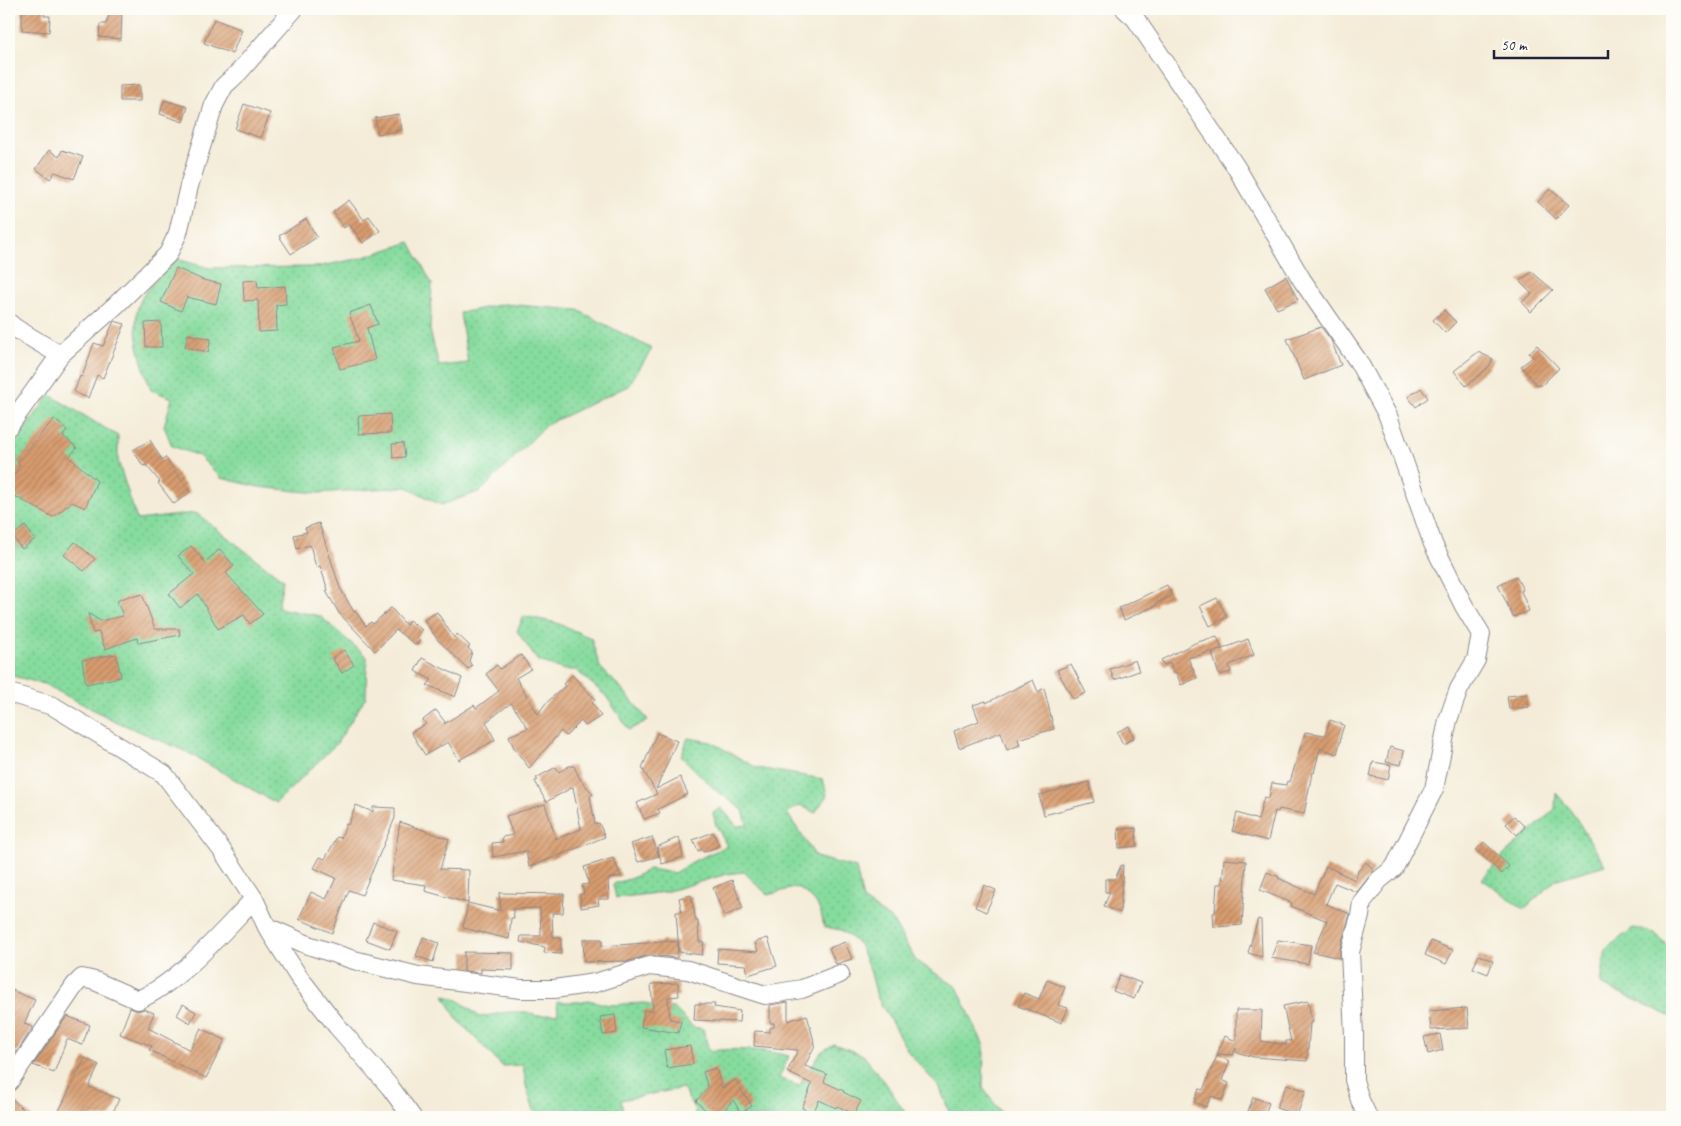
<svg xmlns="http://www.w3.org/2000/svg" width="1681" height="1126" viewBox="0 0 1681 1126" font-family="Caveat,sans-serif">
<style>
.grass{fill:url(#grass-dots);stroke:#547e6c}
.building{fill:url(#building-hatch)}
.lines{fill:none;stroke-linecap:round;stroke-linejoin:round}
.street-casing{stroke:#8b878a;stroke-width:20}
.street{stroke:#fff;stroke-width:18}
</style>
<defs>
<pattern id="grass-dots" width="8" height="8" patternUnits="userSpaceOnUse" patternTransform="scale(1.25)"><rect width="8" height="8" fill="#86db9e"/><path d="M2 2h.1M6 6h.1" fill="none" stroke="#73bc89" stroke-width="1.8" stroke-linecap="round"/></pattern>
<pattern id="building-hatch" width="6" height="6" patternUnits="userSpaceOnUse" patternTransform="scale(1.25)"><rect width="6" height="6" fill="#d89c6f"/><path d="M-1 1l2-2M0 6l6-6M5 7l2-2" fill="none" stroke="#af7f5c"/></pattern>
</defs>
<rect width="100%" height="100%" fill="#fdfcf7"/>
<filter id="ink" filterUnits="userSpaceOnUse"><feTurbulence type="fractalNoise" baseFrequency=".02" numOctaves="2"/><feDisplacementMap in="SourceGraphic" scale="10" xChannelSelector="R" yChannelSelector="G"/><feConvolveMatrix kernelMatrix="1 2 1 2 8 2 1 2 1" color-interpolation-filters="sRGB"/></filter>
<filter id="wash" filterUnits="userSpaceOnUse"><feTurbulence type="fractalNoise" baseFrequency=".0096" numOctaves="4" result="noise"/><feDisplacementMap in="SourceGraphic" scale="20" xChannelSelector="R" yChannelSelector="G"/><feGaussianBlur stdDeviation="1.12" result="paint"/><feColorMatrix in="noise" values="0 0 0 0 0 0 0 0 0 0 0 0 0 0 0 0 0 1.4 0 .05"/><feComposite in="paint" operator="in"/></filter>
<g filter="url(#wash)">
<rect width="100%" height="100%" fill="#f4ecd8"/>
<path class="grass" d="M410,242L432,284L430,330L439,366L468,363L460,313L503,304L578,310L652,349L628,386L546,425L481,491L441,505L407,487L316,493L259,487L221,478L199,456L172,446L164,426L172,398L151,390C142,363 127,322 143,296C149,285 168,269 177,259L209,268L317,267L361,258Z
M50,395L118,436V461L137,520L196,513L283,580L278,608L320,616L367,657L366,697L337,743L276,803L185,751L115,721L44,684L9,675V453L12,445Z
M524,616L557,623L591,638L600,667L623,690L648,720L629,730L606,696L576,670H564L537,660L517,631Z
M688,738L711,742L757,768L823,779L827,795L815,813L800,805L787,813L816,857L856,868L863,900L892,920L916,961L957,987L984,1046L983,1088L1001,1112L1003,1117H951L940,1088L909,1053L877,997L871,973L859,944L841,930L824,927C820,904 816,901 797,887L768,895L744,872L727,874L665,892L616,898L613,884L632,878L649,869L674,873L694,861L727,846L716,825L713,813L721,808L737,826L747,825L743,810L714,789L681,756Z
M1556,793L1571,810L1605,865L1557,879L1524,909L1482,879L1504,855L1555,809Z
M1633,928L1655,933L1672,951V1017L1601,984L1606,949Z
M444,995L458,1000L480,1017L508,1012H527L536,1016L558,1014L557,1002H578L588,1000L609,1005L645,1003L655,1008H674L693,1027L703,1029L709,1051C736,1048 762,1049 789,1056L779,1078L799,1086L821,1052L834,1044L863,1055L885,1082L908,1117H695V1111L683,1088L621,1100L624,1117H536L526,1086L523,1065L502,1066L457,1019Z"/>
<g id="blocks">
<path class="building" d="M22,9H45L44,16H50L49,32L22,30Z
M111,9H122L121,39L99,37L100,24H106Z
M214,19L242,30L232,54L204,43Z
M140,85V101H120V86Z
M164,100L188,107L183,122L160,114Z
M244,104L270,113L261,138L235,129Z
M399,114L402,130L378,134L375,118Z
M49,150L59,157L62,150L83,157L74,179L55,172L50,179L36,169Z
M1550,189L1569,205L1556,219L1538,202Z
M349,200L364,220L369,216L380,231L363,243L349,224L344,228L333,212Z
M306,219L317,237L291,254L279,236Z
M176,268L203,280L221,284L216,304L187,297L181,311L161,302Z
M1532,272L1553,290L1531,312L1522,302L1532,294L1519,281Z
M1286,276L1298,300L1277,309L1265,288Z
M257,280L258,288L285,286L286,304L276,305L277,331L259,332L258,300L244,301L243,281Z
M371,305L378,324L367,328L375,360L340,369L334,347L359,341L349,313Z
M1444,310L1456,322L1445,333L1433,320Z
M114,321L125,324L103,378L97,375L88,398L74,392L80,376L82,377L94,343L103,346Z
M161,322L162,347H146L145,323Z
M1321,327L1331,340L1341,365L1304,380L1287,339Z
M188,334L211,339L208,352L185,347Z
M1537,345L1559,368L1542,385H1537L1521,366L1533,357L1529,353Z
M1478,352L1493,359L1489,367L1466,386L1454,371Z
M1421,388L1428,398L1416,407L1408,397Z
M390,414L391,433L359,434L358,416Z
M54,419L67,430L63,436L77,448L69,457L97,481L85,508L72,502L53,517L9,493V485L20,464L17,462Z
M150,440L162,460L165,457L190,492L174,504L158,483L160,482L146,465L143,466L133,450Z
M403,443L405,457L393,458L392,444Z
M319,523L340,588L354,612L355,611L366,626L371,622L373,624L391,608L406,625L409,620L422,630L417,638L420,641L416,645L396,630L375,651L339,613L326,591L328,590L320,566L316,567L310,545L297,549L294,535L307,532L305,528Z
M25,526L35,539L22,549L12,536Z
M75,542L95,559L84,571L64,555Z
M191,546L205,562L220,549L234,566L226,573L263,614L250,624L244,615L218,629L198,594L180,608L169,594L194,574L178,556Z
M1516,576L1523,590L1521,591L1529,611L1513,617L1498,585Z
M1167,585L1172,596L1156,603L1157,605L1124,620L1119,608Z
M142,594L155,629H179L180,635L138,643L137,638L105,649L99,632L93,633L88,613L100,621L123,616L117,601L131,595L132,597Z
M1217,598L1227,617L1210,626L1200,606Z
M437,612L454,638L457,634L470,646L468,648L472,652L469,661L472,666L468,669L437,639L424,620Z
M1217,636L1222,649L1188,658L1197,678L1181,685L1176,672L1174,673L1170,663L1164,665L1161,660L1195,643Z
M1248,639L1254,655L1229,665L1231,672L1219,675L1212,653Z
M344,650L354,665L342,673L332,658Z
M116,654L121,677L86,684L82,660Z
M521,655L531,669L516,678L538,714L545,704L565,686L563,684L572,675L595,699L592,702L601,716L585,726L581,721L566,736L561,731L529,768L514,748L509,736L528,728L511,703L486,722L495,740L459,760L448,742L425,755L411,732L426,724L423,720L436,710L445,722L444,724L474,705L476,708L499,691L486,674L497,665L500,669Z
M422,658L462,678L455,697L427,685L432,680L415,671Z
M1135,660L1139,671L1114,680L1110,669Z
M1071,664L1086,693L1073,699L1057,670Z
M1033,680L1038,692L1044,688L1054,729L1018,739L1020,745L1007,750L1001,732L959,748L954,731L979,721L973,705L986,701V703Z
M1527,694L1529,707L1509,709L1507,696Z
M1330,720L1344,725L1340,738H1341L1337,754L1320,748L1314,773H1312L1304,814L1279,809L1278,812L1275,811L1268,841L1232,831L1237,813L1258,820L1264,797L1269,798L1272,783L1286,785L1287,781L1290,782L1305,732L1325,735Z
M1129,726L1134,738L1123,744L1117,732Z
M657,733L677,741L656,789L680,777L688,794L658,809L660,813L644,819L637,803L657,794L642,768Z
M1390,747L1404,751L1401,765L1386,762Z
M1373,762L1391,765L1388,780L1370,776Z
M569,766H574L580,779L593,794L590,796L595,824L599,823L605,837L529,867L526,851L493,857L492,843L503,842L502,837L513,835L506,816L545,804L556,839L581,829L573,787L546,802L535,781L538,780L536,778L556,767L559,772Z
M1089,782L1094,802L1044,815L1039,795Z
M356,805L373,812V807L395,808V818L362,895L349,890L332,933L299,919L311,892L326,899L336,878L314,868L320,857L325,859L337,837L341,838L346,824L348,825Z
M1514,816L1525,827L1517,835L1506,824Z
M400,822L449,839L440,869L469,870L468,903L425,891L426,885L391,880Z
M1136,828L1137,846L1119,848L1118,829Z
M713,832L719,846L703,852L702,849L698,851L693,840Z
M652,837L659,856L638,862L631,844Z
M679,837L683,857L662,864L657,847Z
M1484,842L1509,866L1502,874L1476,850Z
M613,858L621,876L608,879L609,899H598L599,905L581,908L580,894H584L582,885L589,884L584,867Z
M1224,859L1246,861L1242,925L1214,927L1213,913H1215L1217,884H1222Z
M1366,862L1374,870L1357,892L1335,883L1326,904L1350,914L1340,949V958L1313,952L1327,921L1291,906L1292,903L1260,890L1267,872L1279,877L1278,878L1314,894L1326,866L1355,880L1358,871Z
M1121,865H1123L1120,913L1104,906L1110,892H1105V879H1115Z
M732,880L743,908L724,916L713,888Z
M984,885L996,890L986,912L975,907Z
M499,893L564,894L563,913H552L553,937L561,938V954L544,953L545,947L520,942L521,936H541L540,908L513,909L514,918H511L509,939L463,928L468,903L501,911Z
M691,895L696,921H698L699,942H704L702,955L679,952L676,912H682L679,898Z
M1258,919L1261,920L1262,957L1248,953Z
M373,922L397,931L390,949L366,940Z
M423,937L439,943L433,962L416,956Z
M768,938L777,966L748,975L746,965L717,963L718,949L758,952L755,942Z
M583,939H602V946L662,942V941L678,942L677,958L650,955L625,962V961L584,962Z
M1278,940L1311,945L1308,964L1271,958Z
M1431,941L1453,950L1446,964L1425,955Z
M845,942L852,959L836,964L829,948Z
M464,952L513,953V970L481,969V973L464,971Z
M1479,955L1493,961L1488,974L1473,968Z
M1120,975L1141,983L1134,999L1113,991Z
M1047,980L1065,987L1058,1005L1068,1008L1062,1023L1018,1006L1024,993L1039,999Z
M678,983L679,996L668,997L670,1019L681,1021L678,1033L641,1027L644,1010L653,1011L651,984Z
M9,989L35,1000L24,1024L33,1027L17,1052L9,1050Z
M1308,1001L1312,1022L1310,1023L1307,1061L1254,1057L1236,1052V1048L1233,1055L1217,1054L1225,1036L1236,1041V1010H1262L1261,1041L1286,1045V1041H1291L1283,1006Z
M788,1002V1021L807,1015L815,1045L805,1066L827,1074L824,1082L844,1091L843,1092L861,1101L854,1114L837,1106L836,1108L819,1100L813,1113L802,1108L812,1084L787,1072L798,1050L754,1046L755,1031L770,1032V1028L774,1027V1023H770V1005Z
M183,1004L196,1012L190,1023L177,1015Z
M695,1004H715L714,1007L740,1011L739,1022L694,1020Z
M130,1008L138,1011L144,1009L154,1013L148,1028L190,1050L201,1028L225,1040L206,1078L149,1050L152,1046L120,1034Z
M1467,1008L1469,1028L1431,1030L1429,1011Z
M615,1015L617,1033L603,1035L600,1017Z
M67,1016L90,1025L82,1045L67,1039L54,1073L33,1065Z
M1440,1034L1443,1050L1428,1054L1424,1037Z
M690,1046L693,1064L667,1068L664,1050Z
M1217,1056L1230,1061L1222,1080L1229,1083L1222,1100L1211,1096L1206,1107L1194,1102L1199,1089L1203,1090Z
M85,1058L99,1065L89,1087L119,1099L111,1117H56Z
M716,1068L722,1088L736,1080L745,1097L746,1096L752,1106L741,1113L733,1100L718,1117H713L696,1101L708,1088L703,1072Z
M1287,1084L1306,1091L1297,1115L1276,1108Z
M9,1096L32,1117H9Z
M1253,1097L1269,1103L1264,1117H1256L1247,1114Z"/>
</g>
</g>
<g filter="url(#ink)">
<use href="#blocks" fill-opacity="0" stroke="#8b878a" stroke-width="1"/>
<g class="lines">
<defs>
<path id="street" d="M1125,9L1135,18L1236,167L1302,280L1358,361L1388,416L1433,544L1464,606L1481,634L1476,660L1459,689L1448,720L1434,789L1394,868L1379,880L1362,902L1360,916L1350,952L1354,1035V1080L1360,1100L1368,1117
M9,323L15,328L60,355
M9,426L60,355L116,305L168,254L178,233L189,186L214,105L224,86L238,73L294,9
M9,693L53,706L164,774L221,849L254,899L267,927L298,976L337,1026L390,1087L412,1117
M267,927L308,945L354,960L418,976L521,989H554L595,983L649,966L688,970L765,995L802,989L840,974
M9,1082L75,985L82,978L95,981L138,1000C181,981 221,933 254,899"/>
</defs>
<use href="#street" class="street-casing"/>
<use href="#street" class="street"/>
</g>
</g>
<rect width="1681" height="1126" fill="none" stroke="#fdfcf7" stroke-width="30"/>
<path d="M1494 50v8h114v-8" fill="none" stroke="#22223b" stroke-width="2.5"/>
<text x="1501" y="50" font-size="15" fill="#22223b" stroke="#fdfcf7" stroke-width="4" paint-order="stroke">50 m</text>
</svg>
